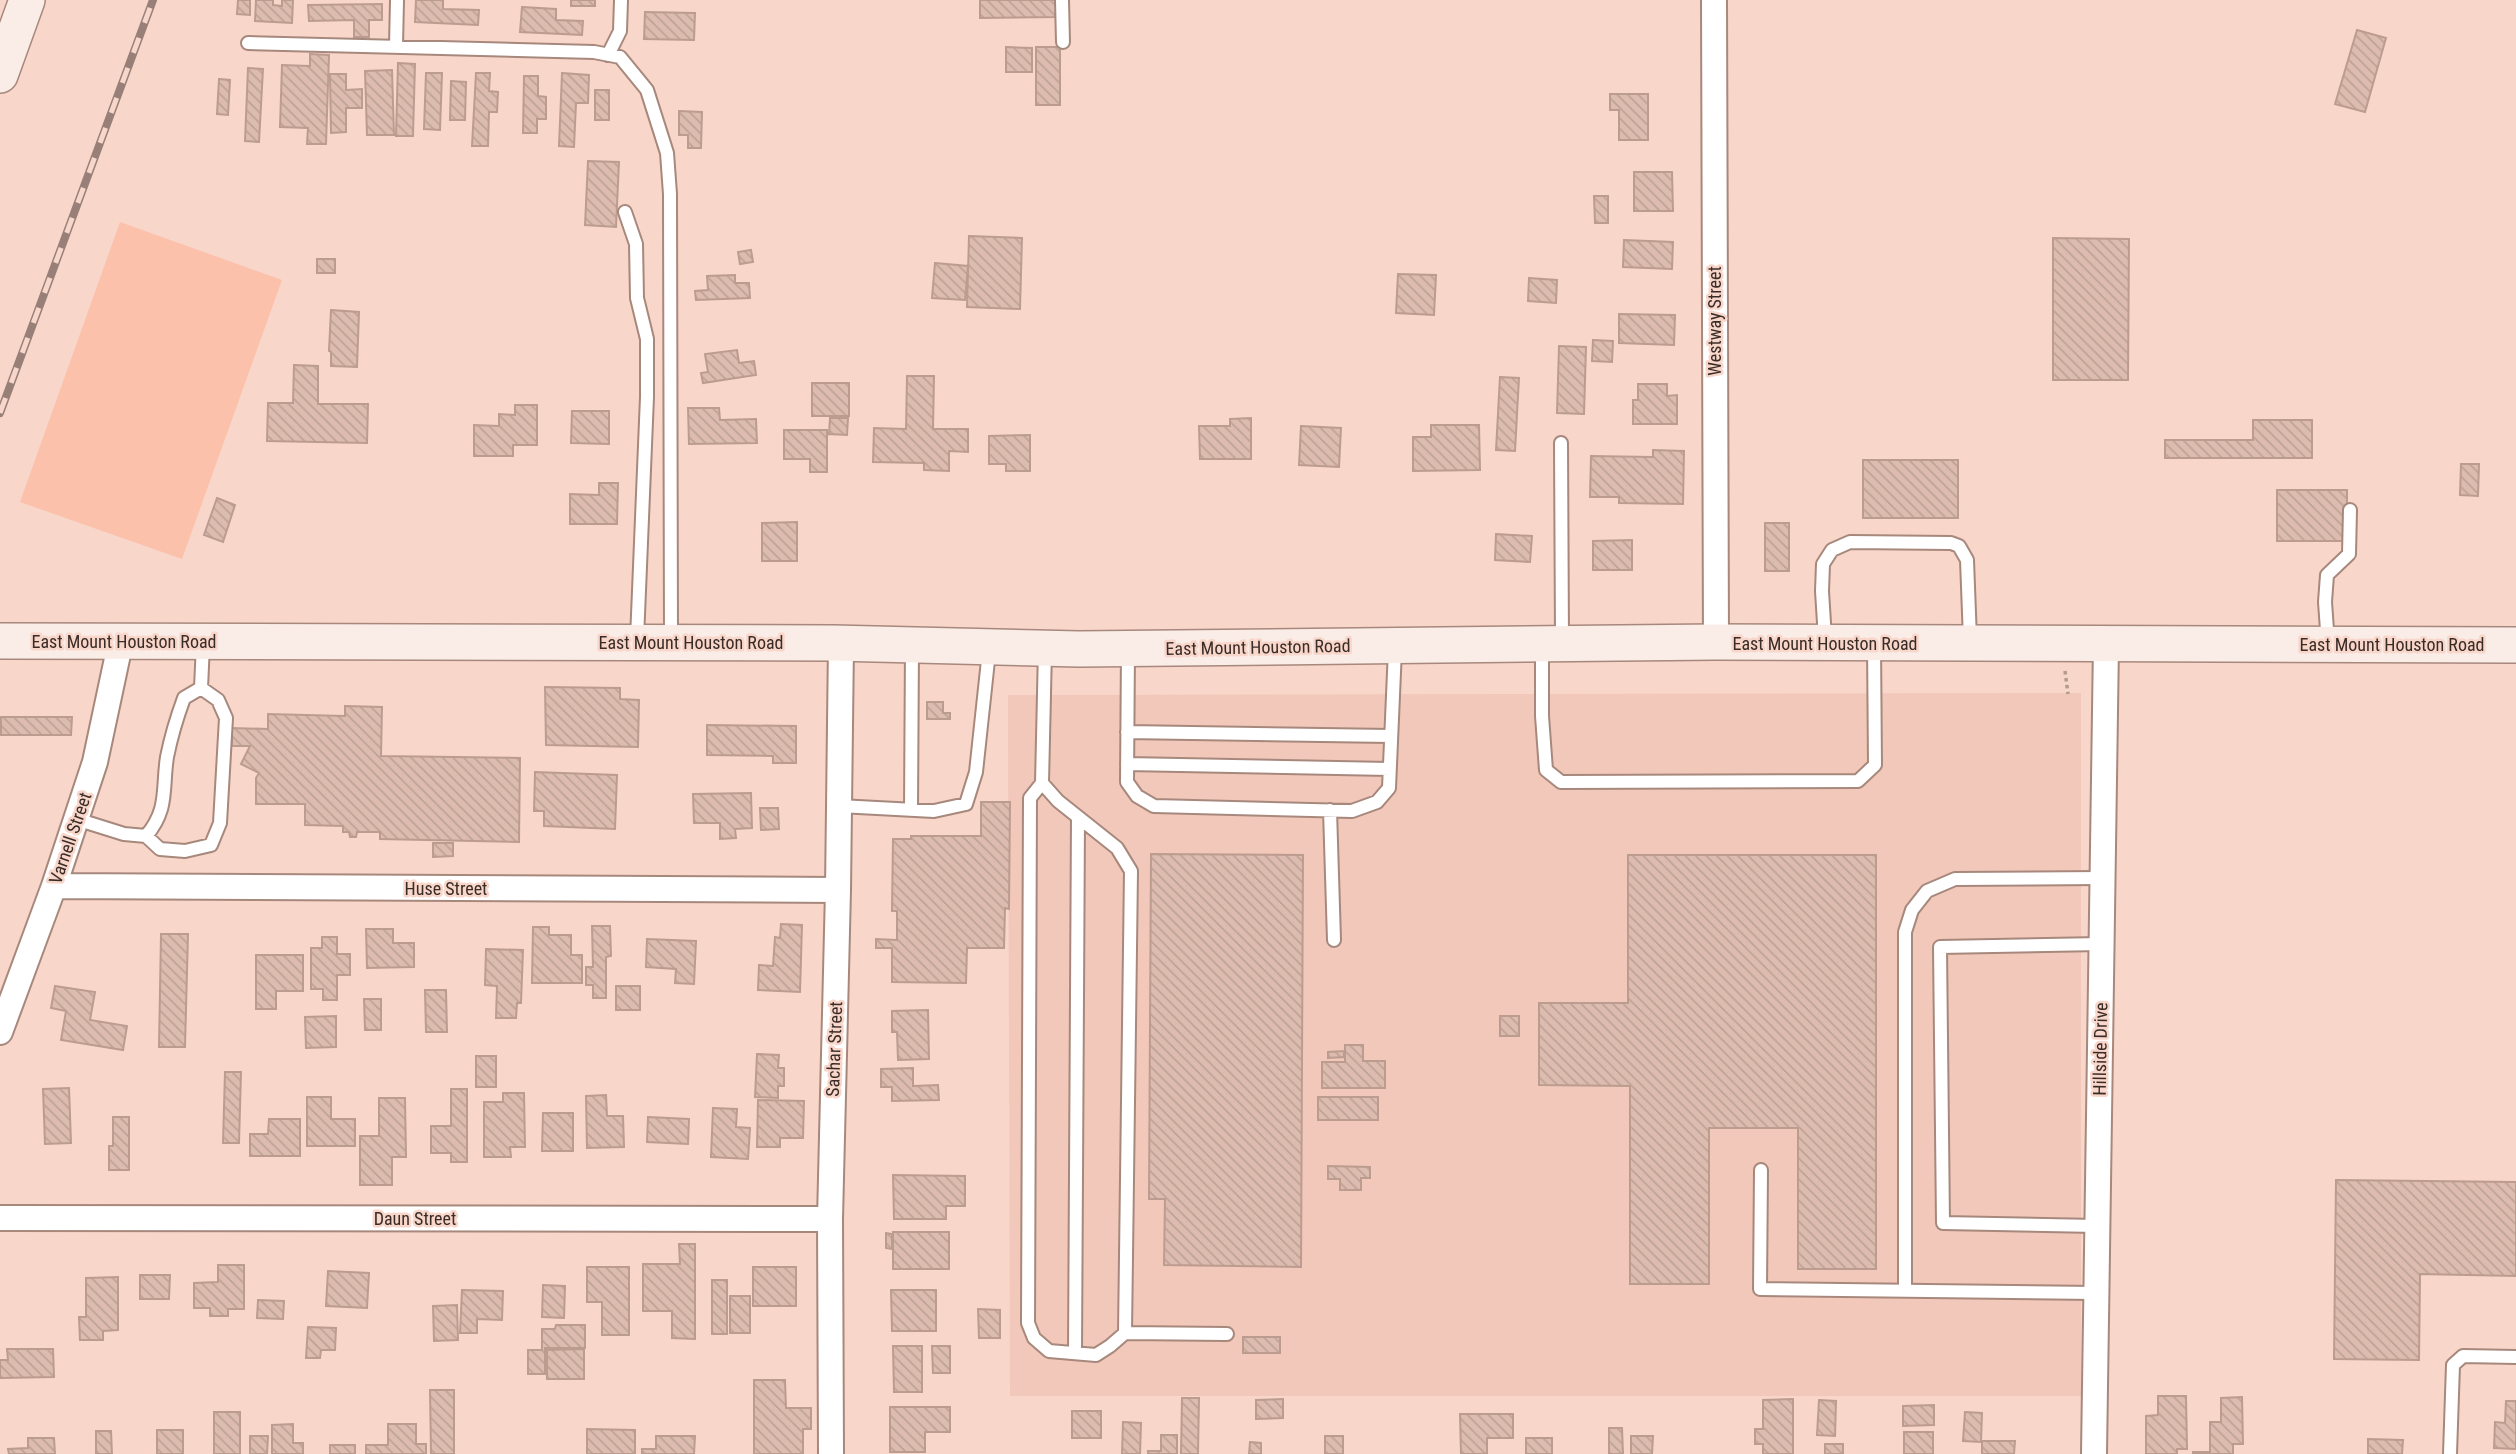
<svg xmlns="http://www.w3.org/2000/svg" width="2516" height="1454" viewBox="0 0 2516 1454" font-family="'Roboto Condensed',sans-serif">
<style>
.built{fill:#f1c8b9}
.garden{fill:#fbc1ab}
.building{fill:url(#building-back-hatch);stroke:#bd9c90;stroke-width:2}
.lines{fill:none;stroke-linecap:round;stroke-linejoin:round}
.service-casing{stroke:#a7887c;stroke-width:16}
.minor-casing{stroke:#a7887c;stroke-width:28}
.secondary-casing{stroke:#a7887c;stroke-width:38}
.path{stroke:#b4998f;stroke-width:3.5;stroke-dasharray:3.5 3.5;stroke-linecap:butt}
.service{stroke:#fff;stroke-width:12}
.minor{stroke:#fff;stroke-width:24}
.secondary{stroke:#faece7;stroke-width:35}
.rail-casing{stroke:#988078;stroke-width:8}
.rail{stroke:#f9d6ca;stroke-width:5;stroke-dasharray:16;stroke-linecap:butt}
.labels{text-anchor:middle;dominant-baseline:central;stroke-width:5;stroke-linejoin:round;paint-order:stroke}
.street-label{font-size:18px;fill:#392c27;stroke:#f9d6ca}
</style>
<defs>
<pattern id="building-back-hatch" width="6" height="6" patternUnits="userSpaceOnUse" patternTransform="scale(1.75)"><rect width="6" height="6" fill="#ddbcaf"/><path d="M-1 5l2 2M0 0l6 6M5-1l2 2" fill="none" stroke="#bea297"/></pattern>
</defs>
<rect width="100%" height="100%" fill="#f9d6ca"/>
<path class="built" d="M2081,693V1396H1010L1008,695Z"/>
<path class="garden" d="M120,222L282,280L182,559L20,502Z"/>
<path class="building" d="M238,0H250V15L237,14Z
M256,0H273V5L282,6V0H293L292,23L255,21Z
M416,0H443V9L479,10L478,25L415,22Z
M571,0H595V6H571Z
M980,0H1059V17L980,18Z
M382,4V20H369V37H354V20L309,21L308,5Z
M522,7L556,9V20L583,21L582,35L520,32Z
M645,12L695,13L694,40L644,39Z
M2357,30L2386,38L2365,112L2335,104Z
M1006,47L1032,48V72H1006Z
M1036,47H1060V105H1036Z
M310,54L329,55L326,144H307L308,128L280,127L282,65L310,66Z
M398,63L415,64L413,136H396Z
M248,68L263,69L259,142L245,141Z
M392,70L394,135H367L365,71Z
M426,73H442L440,130L424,129Z
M476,73H490L489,91L498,92L497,112H489L488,146H472Z
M562,73L589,75L588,103H576L574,147L559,146Z
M330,74H346V90L362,89V108H346V132L331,133Z
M524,76H538V96L546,97V119H537V133H523Z
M219,79L230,80L228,115L217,114Z
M451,81L466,82L465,120H450Z
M595,90H609V120H595Z
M1610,94H1648V140H1619V110H1610Z
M679,111L702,112L701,148H688V135H679Z
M588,161L619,162L616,227L585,225Z
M1634,172H1672L1673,211H1634Z
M1594,196H1608V223H1595Z
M969,236L1022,238L1020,309L967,307Z
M2053,238L2129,239L2128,380H2053Z
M1624,240L1673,242L1672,269L1623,267Z
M751,250L753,262L740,264L738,252Z
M317,259H335V273H317Z
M935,263L968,266L965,300L932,298Z
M1398,274L1436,275L1434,315L1396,313Z
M735,275V283H749L750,298L696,300L695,291L708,290L707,276Z
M1529,278L1557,280L1556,303L1528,301Z
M331,310L359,312L357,367L331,366V352L329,351Z
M1619,314L1675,315L1674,345L1619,343Z
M1593,340L1613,341L1612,362L1592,361Z
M1559,346L1586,347L1584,414L1557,413Z
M737,350L739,363L754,361L756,375L703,383L701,373L708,372L705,354Z
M294,365L318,366V404H368L367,443L267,441L268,403H293Z
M907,376H934L933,429H968V452L949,451V471L924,470V463L873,462L874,428L906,429Z
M1500,377L1519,378L1515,451L1496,450Z
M812,383H849V416H812Z
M1638,384H1667V396L1677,395V424H1633V400H1638Z
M515,405H537V445H513V456H474V425L499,426V414L515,415Z
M688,408H719L720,420L756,419L757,443L689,444Z
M572,411H609V444L571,443Z
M830,418H848L847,435L829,434Z
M1251,418V459H1200L1199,426H1230V419Z
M2253,420H2312V458H2165V440H2253Z
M1431,425H1479L1480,470L1413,471V437H1431Z
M1301,426L1341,428L1339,467L1299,465Z
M784,430H827V472H810V459H784Z
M1030,435V471H1006V464H989V436Z
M1653,450L1684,451L1683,504L1619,503V497H1590L1591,456L1653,457Z
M1863,460H1958V518H1863Z
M2461,464H2479L2478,496L2460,495Z
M599,483H618L617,524H570V494L599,495Z
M2277,490H2347V541H2277Z
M217,498L235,505L223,542L204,535Z
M797,522V561H762V523Z
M1765,523H1789V571H1765Z
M1496,534L1532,536L1530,562L1495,560Z
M1632,540V570H1593V541Z
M545,687L620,688V699L639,700L638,747L546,745Z
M927,702H943V713H950V719H927Z
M345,706L382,707L381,756L520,758L519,842L380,839V832H357L356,837H350L349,832H343V826L305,825V804H256V778L259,773L241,764L250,746H232V728L268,729V714L345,716Z
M1,717H72L71,735H1Z
M707,725L796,726V763H773V756L707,755Z
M535,772L617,775L615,829L544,826V811H534Z
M751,793L752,828L735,829L736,838L720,839V823H694L693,794Z
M981,802H1010L1009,909L1005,908L1004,948H967L966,983L892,982V948H876V939L897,940V911H892L893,839H911V836H981Z
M760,808H778L779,829L761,830Z
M433,843H453V856L433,857Z
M1151,854L1303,855L1301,1267L1164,1265L1165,1199H1149Z
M1628,855H1876V1269H1798V1128H1709V1284H1630V1086L1539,1085V1003H1628Z
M781,924L802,925L800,992L758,990L759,965L773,966L775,937L780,938Z
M592,926H610L611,956L606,957V998H593V985H586V967H593Z
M533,927H549V935H571V955H582V983H532Z
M366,929H393V943H414V967L367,968Z
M161,934H188L185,1047H159Z
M322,937H337V954H350V975H337V1000H323V989H311V948H322Z
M647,939L696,941L694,984L675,983L676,969L646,967Z
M486,949L523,950L521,1003H517L516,1018H496L497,986L485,985Z
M256,955H303V991H276V1009H256Z
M55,986L95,992L90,1020L127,1026L123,1050L61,1040L66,1011L51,1008Z
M616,986H640V1010H616Z
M425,990H446L447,1032H426Z
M364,999H381V1030H365Z
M928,1010L929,1059L898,1060L897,1032H892V1011Z
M336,1016V1047L306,1048L305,1017Z
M1500,1016H1519V1036H1500Z
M1345,1045H1363V1061H1385V1088H1322V1062H1345Z
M1344,1051V1057L1328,1058V1052Z
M757,1054L779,1055L778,1068H784V1086H778V1098L755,1097Z
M476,1056H496V1087H476Z
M913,1068V1086L938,1085L939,1100L892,1101V1087H881V1069Z
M225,1072H241L239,1143H223Z
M69,1088L71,1143L45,1144L43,1089Z
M451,1089H467V1162H451V1153H431V1126H451Z
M503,1093H524L525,1147H510L511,1157H484V1102H503Z
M606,1095L607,1116H623L624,1147L587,1148L586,1096Z
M307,1097H331V1119H355V1146H307Z
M1318,1097H1378V1120H1318Z
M379,1098H405L406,1157H392V1185H360V1136H379Z
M758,1100L804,1101L803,1138H780V1147H757Z
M713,1108L737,1109L736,1127L750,1128L748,1159L711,1157Z
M543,1113H573V1151H542Z
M113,1117H129V1170H109V1146H113Z
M648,1117L689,1119L688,1144L647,1142Z
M269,1119H300V1156H250V1134H268Z
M1328,1166L1370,1167V1178H1361V1190H1340V1179H1328Z
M893,1175L965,1176V1206H946V1219H894Z
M2336,1180L2516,1182V1276L2420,1274L2419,1360L2334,1359Z
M893,1232H949V1269H893Z
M886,1233L892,1234V1249L886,1248Z
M679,1244H695V1339L672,1338V1311H643V1264H680Z
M218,1265H244V1309H228V1316H210V1308H194V1283L218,1282Z
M587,1267H629V1335H602V1302H587Z
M753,1267H796V1306H753Z
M328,1271L369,1273L367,1308L326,1306Z
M140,1275H170L169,1299H140Z
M118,1277V1330L103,1331V1340H80L79,1317H86V1278Z
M712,1280H727V1334H712Z
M543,1285L565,1286L564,1318L542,1317Z
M462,1290L503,1291L502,1320L477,1319V1333H460Z
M891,1290H936V1331H892Z
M730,1296H750V1333H730Z
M258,1300L284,1301L283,1319L257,1318Z
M457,1305L458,1340L434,1341L433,1306Z
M978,1309L1000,1310V1338H979Z
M556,1325H585V1348H545V1374H528V1350H542V1329H555Z
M308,1327L336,1328L335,1350H321L320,1358H306Z
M1243,1337H1280V1353H1243Z
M893,1346H922V1392H894Z
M932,1346H950V1373H933Z
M7,1349H53L54,1377L0,1378V1360H8Z
M584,1349V1379H547V1350Z
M754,1380H785L786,1408H811V1429H803V1454H754Z
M430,1390H454V1454H431Z
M2158,1396H2186L2187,1449H2177V1454H2146V1416L2158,1415Z
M2242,1397L2243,1444H2233V1454H2193V1452H2210V1422H2221V1398Z
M1182,1398H1199L1198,1454H1181Z
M1283,1399V1418L1256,1419V1400Z
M1793,1399V1454H1763V1444H1755V1429H1763V1400Z
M1819,1400L1836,1401L1835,1436L1817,1435Z
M2506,1401H2516V1449L2494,1448L2495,1422L2505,1423Z
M1934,1405V1425L1903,1426V1406Z
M890,1407H950V1432H925V1452H890Z
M1072,1411H1101V1438H1072Z
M214,1412H240V1454H214Z
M1965,1412L1982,1413L1981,1442L1963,1441Z
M1460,1414H1513V1438H1487V1454H1461Z
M1123,1422L1141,1423L1140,1454H1122Z
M293,1424V1443H303V1454H272V1425Z
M388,1424H416V1444H426V1454H366V1445H388Z
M1609,1428H1622L1623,1454H1609Z
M587,1429L635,1430V1454H587Z
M157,1430H183V1454H157Z
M96,1431H111L112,1454H96Z
M1904,1432H1933V1454H1904Z
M1161,1435H1177V1454H1148V1451H1161Z
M250,1436H268L267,1454H250Z
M656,1436H695L694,1454H642V1449H656Z
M1325,1436H1343V1454H1325Z
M1631,1436H1653L1652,1454H1631Z
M28,1438H54L55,1454H9L8,1449L28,1448Z
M1526,1438H1552V1454H1526Z
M2368,1439L2403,1440L2402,1454H2368Z
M1982,1441H2015L2014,1454H1982Z
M1250,1442L1261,1443V1454H1249Z
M1825,1444H1843V1454H1825Z
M330,1445H355V1454H330Z"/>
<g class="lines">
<defs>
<path id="service" d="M1062,0L1063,42
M248,43L594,52L620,57L647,90L667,153L670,194L671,642
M396,46L397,0
M608,55L620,31L621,0
M625,212L636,244L637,298L647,339V397L637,639
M1561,443L1562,640
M1825,639L1822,591L1823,564L1832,550L1850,542L1951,543L1959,546L1967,560L1970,640
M2328,644L2325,602L2327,575L2349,554L2350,510
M1542,645V716L1546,770L1561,782L1858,781L1875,765L1874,643
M1128,649L1127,782L1137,796L1154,806L1352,811L1377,802L1389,788L1395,649
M1127,732L1391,736
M1127,764L1390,769
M1042,783L1058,801L1117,848L1131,871L1125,1333L1110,1346L1096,1355L1049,1351L1034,1338L1028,1323L1030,798L1042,783L1045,649
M839,806L934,811L966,804L976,772L989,651
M911,810L912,645
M1330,810L1334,940
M76,819L124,834L146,836C169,809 162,789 167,757C171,737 177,717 184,698L201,688L203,644
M146,836L160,849L185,851L211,845L220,823L226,718L218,700L201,688
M1761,1170L1760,1289L2096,1293
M2097,1226L1943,1223L1940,947L2101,944
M1905,1290V932L1912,910L1927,891L1955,879L2102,878
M1125,1333L1227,1334
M1075,1353L1078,817
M2450,1454L2453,1365L2463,1356L2516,1357"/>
<path id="minor" d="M1714,0L1716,642
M54,886L838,890
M0,1032L54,886L95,762L121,640
M0,1218L830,1219
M831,1454L830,1219L838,890L841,643
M2094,1454L2106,644"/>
<path id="secondary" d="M0,75L27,0
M0,641L834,643L1079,649L1716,642L2516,645"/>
</defs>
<use href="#service" class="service-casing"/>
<use href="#minor" class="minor-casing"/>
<use href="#secondary" class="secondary-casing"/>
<path class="path" d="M2065,671L2068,694"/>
<use href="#service" class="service"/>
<use href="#minor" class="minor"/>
<use href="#secondary" class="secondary"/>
<defs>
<path id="rail" d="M0,413L153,0"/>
</defs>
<use href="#rail" class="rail-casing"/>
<use href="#rail" class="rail"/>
</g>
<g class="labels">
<g class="street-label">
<text transform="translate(1714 321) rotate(-90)">Westway Street</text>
<text x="124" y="641">East Mount Houston Road</text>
<text x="691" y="642">East Mount Houston Road</text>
<text x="1825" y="643">East Mount Houston Road</text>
<text x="2392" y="644">East Mount Houston Road</text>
<text transform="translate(1258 647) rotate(-1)">East Mount Houston Road</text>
<text transform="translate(70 838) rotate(-71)">Varnell Street</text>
<text x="446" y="888">Huse Street</text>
<text transform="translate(834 1049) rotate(-88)">Sachar Street</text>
<text transform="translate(2100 1049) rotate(-89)">Hillside Drive</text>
<text x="415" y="1218">Daun Street</text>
</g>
</g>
</svg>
